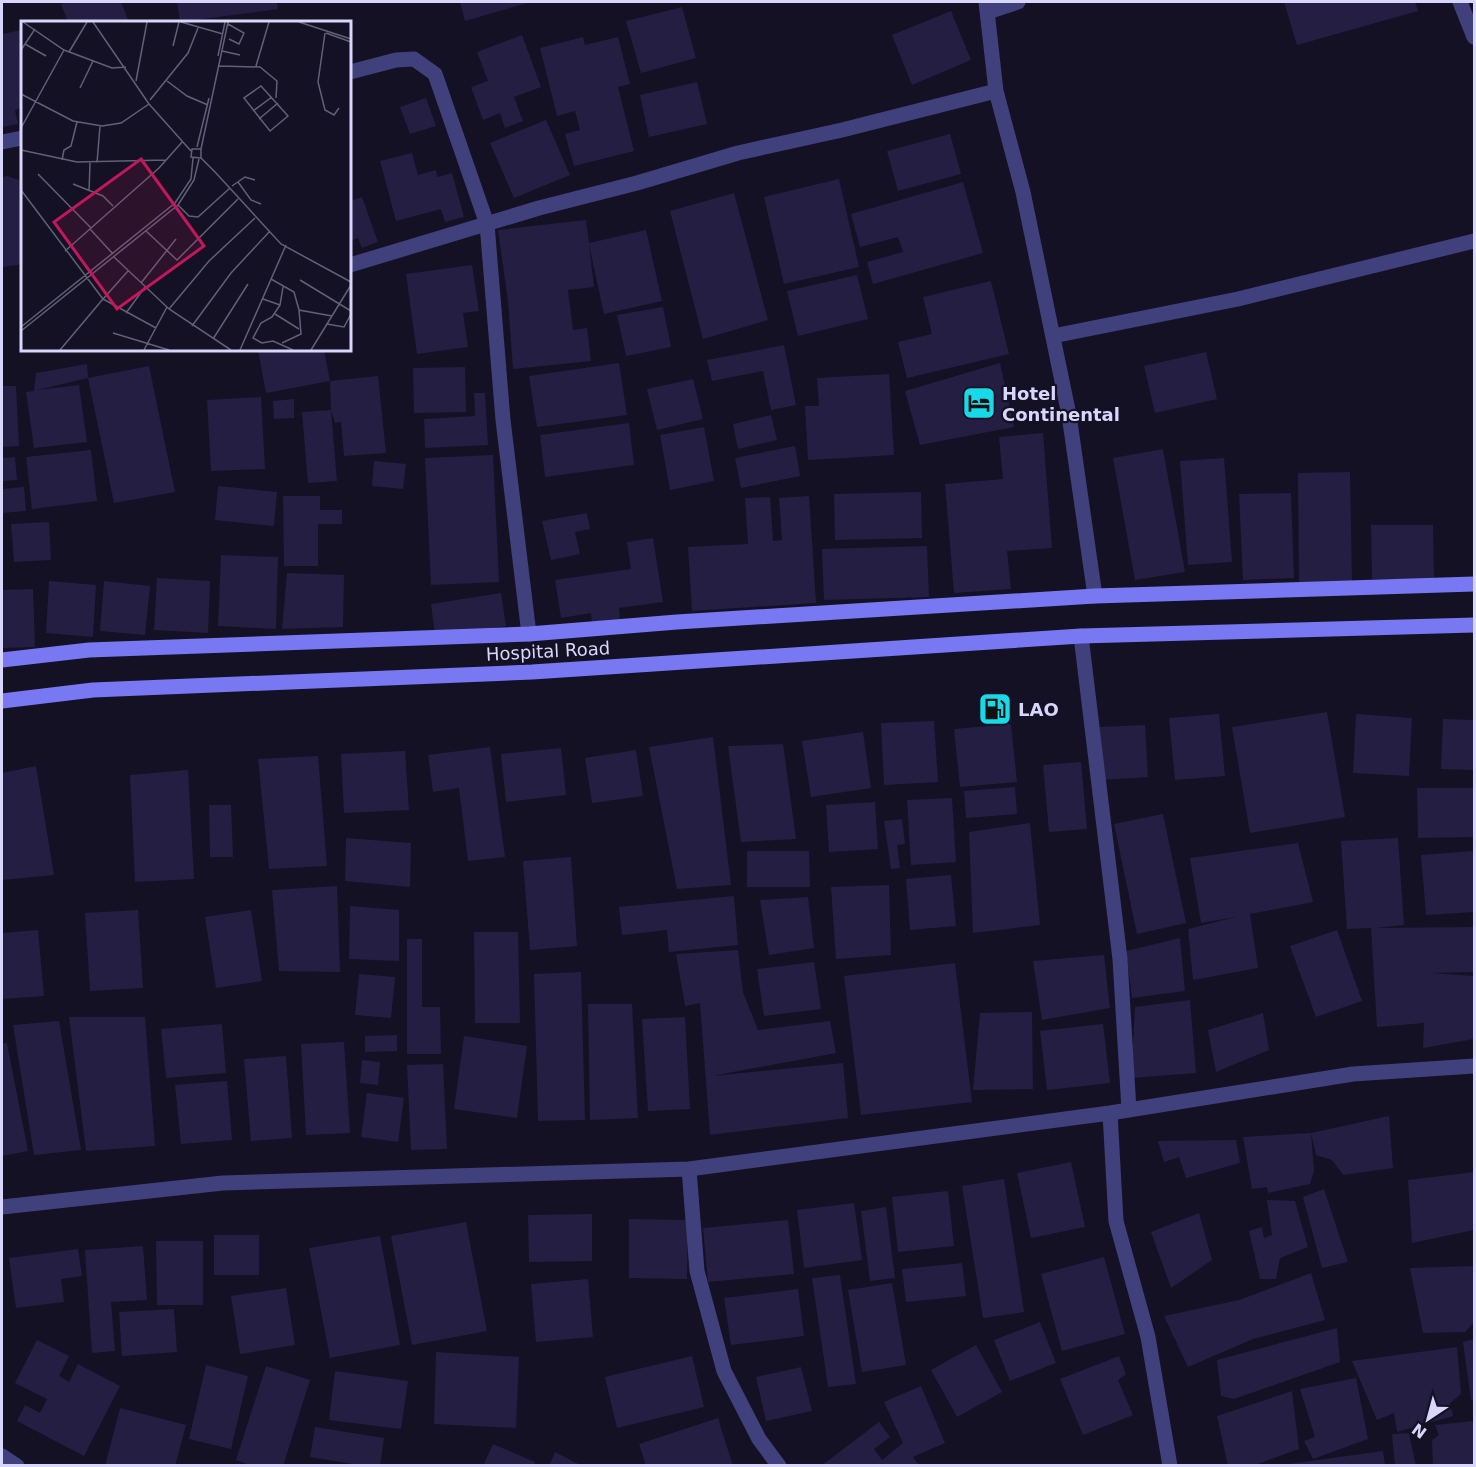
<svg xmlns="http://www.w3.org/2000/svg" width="1476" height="1467" viewBox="0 0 1476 1467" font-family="'DejaVu Sans',sans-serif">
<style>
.building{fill:#241e42}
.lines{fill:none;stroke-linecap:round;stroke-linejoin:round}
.street{stroke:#40407d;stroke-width:15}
.secondary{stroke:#7778f2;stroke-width:15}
.labels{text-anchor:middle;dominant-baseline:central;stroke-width:4.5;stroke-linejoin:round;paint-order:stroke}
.poi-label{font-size:18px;font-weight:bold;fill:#d9d6fb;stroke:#131123;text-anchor:start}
.street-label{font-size:18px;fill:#d9d6fb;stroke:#131123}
.inset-road{fill:none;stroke:#626079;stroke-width:1.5}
.view{fill:#c2185b;fill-opacity:0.15;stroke:#c2185b;stroke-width:3}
.inset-edge{fill:none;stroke:#d9d6fb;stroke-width:3}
</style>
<rect width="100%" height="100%" fill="#131123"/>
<path class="building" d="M69,2H121L129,22H68L61,4Z
M177,2H277L278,9L180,22Z
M460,2H531L465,21Z
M1284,2H1415L1418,11L1297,45Z
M682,7L696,58L641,73L626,21Z
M951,11L971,60L912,85L892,35Z
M22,30V115L20,108L15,110L18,124L2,127V34Z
M522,35L541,87L514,97L523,121L505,128L500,113L483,120L471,87L488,81L477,52Z
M583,37L585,45L618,37L630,84L618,87L634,151L574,166L565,134L580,130L575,111L557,116L540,48Z
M697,82L707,124L649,137L640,95Z
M426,98L436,126L410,134L400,107Z
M546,120L570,175L514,198L490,143Z
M950,134L961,174L898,191L887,151Z
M412,153L418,175L436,170L437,177L452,173L464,217L445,222L441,209L396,221L380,161Z
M7,176L22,181V262L18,265L2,267V177Z
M839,179L859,267L784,284L764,197Z
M963,182L983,253L873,284L867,262L903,252L898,237L860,247L851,214Z
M734,193L768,320L703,339L670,211Z
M362,197L378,242L362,248L358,238L350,241V201Z
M586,220L589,243L646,230L662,301L604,314L589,245L594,287L568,290L573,330L587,328L591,361L513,369L508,301L498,230Z
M472,265L479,311L463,313L468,347L417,354L406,274Z
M857,275L868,319L798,336L787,291Z
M991,281L1009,354L907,378L898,342L932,334L923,297Z
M663,307L671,347L626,356L617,315Z
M784,345L796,405L771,410L763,371L712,381L707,360Z
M258,350H324L330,381L378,376L386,453L344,456L341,422L335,423L331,410L337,481L308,483L302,412L331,410L330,381L266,393Z
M1206,352L1217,399L1155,413L1144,366Z
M619,363L627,415L537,427L529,376Z
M1000,363L1014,427L920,445L905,391Z
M87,364L88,378L37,390L79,385L87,442L34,448L26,392L34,391L36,373Z
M149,366L175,492L114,503L88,378Z
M465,367L466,412L414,413L413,368Z
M889,374L894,455L808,460L805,406H819L817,378Z
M693,379L703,419L657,430L647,389Z
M2,386H16L19,446L2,447Z
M474,393H485L488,445L425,448L424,419L475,416Z
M261,397L265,469L211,471L207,400Z
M294,399V418L274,419L273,401Z
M771,415L777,440L738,449L733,424Z
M629,423L634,465L545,477L540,435Z
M704,427L714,481L670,490L660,435Z
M1043,433L1052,548L1007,551L1011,589L954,593L945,484L1003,479L999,437Z
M795,446L800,476L741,488L735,458Z
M1163,449L1185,572L1135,580L1113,458Z
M91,450L97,501L32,509L26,457Z
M493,455L499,582L431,585L425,458Z
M15,457L17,480L2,481V458Z
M1224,458L1232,562L1188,565L1180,461Z
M374,461L406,464L403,489L372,486Z
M1350,472L1352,582L1299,583L1298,473Z
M218,486L277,492L274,526L215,520Z
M24,487L26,511L2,513V489Z
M921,492L922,538L835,540L834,494Z
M1291,493L1294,578L1243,580L1239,494Z
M283,496H320V510H342V524H318V566H284Z
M809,496L816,603L692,611L688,547L748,544L745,498L770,497L773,541L782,540L779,498Z
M587,513L590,529L575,532L580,554L551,560L542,521Z
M49,522L51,560L14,562L11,524Z
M1371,525H1433L1434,579H1372Z
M653,538L663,602L619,608L620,619L592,624L591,613L561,618L555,580L631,569L627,542Z
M927,546L929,597L824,600L822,549Z
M221,555L278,557L276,629L218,626Z
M287,573L344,575L343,627L282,629Z
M157,578L210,581L208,633L154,630Z
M49,581L96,585L93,637L46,633Z
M104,581L150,586L145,635L100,631Z
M33,589L35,647L2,648V590Z
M501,593L506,626L435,636L431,604Z
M1327,712L1345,817L1250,833L1232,727Z
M1219,714L1225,776L1175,780L1169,718Z
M1356,714L1412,718L1409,776L1353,773Z
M1443,719L1474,720V770L1441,769Z
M934,721L938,782L884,785L881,723Z
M1011,724L1017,782L960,787L954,729Z
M1145,725L1148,777L1102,780L1099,727Z
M863,732L871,788L811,797L802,741Z
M713,737L731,885L677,889L649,747Z
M783,744L796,839L741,842L728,746Z
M490,747L505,857L468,861L459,788L433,792L428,755Z
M561,748L566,795L506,802L501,754Z
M636,750L643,796L592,803L585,758Z
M405,751L409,810L344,813L341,754Z
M318,756L327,866L269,869L258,759Z
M1081,762L1087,829L1049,832L1043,765Z
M36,766L54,875L2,880V773Z
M188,770L194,879L135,882L130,775Z
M1015,787L1017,814L966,818L964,791Z
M1417,788H1474V837L1418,838Z
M952,798L956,862L911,865L907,800Z
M875,802L878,849L829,852L826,805Z
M209,805H231L233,857H210Z
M1163,814L1186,923L1137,934L1114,824Z
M902,819L905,844L897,845L900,868L891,869L884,821Z
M1030,823L1040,925L973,933L969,832Z
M346,838L411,843L410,887L345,881Z
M1398,838L1404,925L1376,928L1474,927V972L1431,973L1474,976V1039L1423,1048L1424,1023L1377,1027L1371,928L1347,929L1341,841Z
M1298,843L1313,902L1250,914L1258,968L1193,980L1188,929L1236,917L1201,923L1190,858Z
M747,851H809L810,887H747Z
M1474,851V912L1426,915L1421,855Z
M571,857L577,946L530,950L523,861Z
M951,875L956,926L910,930L906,879Z
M889,885L891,955L836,959L831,887Z
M337,886L340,972L279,971L272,890Z
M734,896L738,945L669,952L667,930L622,935L619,907Z
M808,897L814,948L769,955L760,900Z
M350,906L399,910V961L349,959Z
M138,910L143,988L90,991L85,913Z
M251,910L262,981L216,988L205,917Z
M38,930L44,996L2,999V933Z
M1337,930L1362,1001L1316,1017L1290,946Z
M474,932H518L520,1023H475Z
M1180,938L1185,991L1132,998L1126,951Z
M407,939H422V1007H440L441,1054H407Z
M738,950L743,992L758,1030L830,1021L836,1053L712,1076L843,1063L848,1118L710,1135L700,1003L685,1006L676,954Z
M1104,955L1110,1008L1042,1020L1033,961Z
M814,962L821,1009L764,1016L757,969Z
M955,963L972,1102L861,1115L844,976Z
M581,972L585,1120L538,1121L534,974Z
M359,974L395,977L391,1018L355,1015Z
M1190,1000L1196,1073L1131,1078L1135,1007Z
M588,1004H632L638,1118L590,1120Z
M1032,1012L1033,1089L973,1090L980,1013Z
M1263,1013L1269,1050L1216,1072L1208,1030Z
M69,1017H145L155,1146L86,1151Z
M685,1017L690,1109L648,1111L642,1019Z
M59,1021L81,1150L34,1155L13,1025Z
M222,1024L226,1073L166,1078L161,1029Z
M1103,1024L1110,1083L1047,1090L1040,1031Z
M397,1035V1051L365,1052V1036Z
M464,1036L527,1046L517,1118L454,1109Z
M344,1042L350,1133L306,1135L301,1044Z
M7,1043L28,1151L2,1156V1044Z
M286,1056L292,1138L251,1141L244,1059Z
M362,1060L380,1062L378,1085L360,1083Z
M443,1064L447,1149L411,1150L407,1065Z
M227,1081L232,1140L181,1144L175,1085Z
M367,1093L404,1098L398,1142L361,1137Z
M1389,1116L1393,1168L1343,1175L1332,1160L1316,1155L1311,1133Z
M1311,1133L1314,1171L1310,1184L1268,1193L1267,1187L1252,1189L1243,1137Z
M1236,1140L1240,1163L1186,1178L1179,1157L1164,1162L1158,1141Z
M1071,1162L1085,1227L1031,1238L1017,1173Z
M1474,1172V1230L1412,1243L1408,1180Z
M1004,1179L1024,1312L983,1318L962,1186Z
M1324,1189L1348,1262L1322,1268L1303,1197Z
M948,1191L954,1246L898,1252L892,1197Z
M1267,1200L1295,1201L1308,1247L1280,1258L1276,1279H1260L1249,1231L1262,1227L1264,1238L1272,1235Z
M854,1203L862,1260L804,1268L797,1210Z
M886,1207L895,1278L870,1281L861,1211Z
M1199,1213L1212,1260L1171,1288L1151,1232Z
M592,1214V1261L529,1262L528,1215Z
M629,1219L688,1220L687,1279L629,1278Z
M788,1220L794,1274L708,1282L703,1228Z
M466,1222L487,1331L412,1345L391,1236Z
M214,1235H259V1275H214Z
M380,1236L400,1345L330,1358L309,1248Z
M156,1241H203V1305H157Z
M143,1246L147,1300L111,1302L115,1351L92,1353L85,1250Z
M78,1249L82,1276L61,1279L64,1302L16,1308L9,1258Z
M1104,1257L1125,1334L1062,1351L1041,1274Z
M962,1263L966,1296L906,1302L902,1269Z
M1474,1266V1322L1465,1332L1423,1333L1410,1268Z
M1311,1273L1325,1320L1253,1339L1188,1367L1164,1316L1239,1300Z
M840,1275L856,1384L828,1387L812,1278Z
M588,1279L593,1337L536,1342L531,1284Z
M892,1283L906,1365L862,1372L848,1290Z
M286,1288L295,1345L240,1354L231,1296Z
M798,1289L804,1336L731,1345L724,1298Z
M174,1309L177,1352L122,1356L119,1312Z
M1040,1322L1056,1363L1010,1381L994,1340Z
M1337,1328L1340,1362L1234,1399L1221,1396L1217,1360Z
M1474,1339V1400H1471L1463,1342Z
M37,1340L69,1356L59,1376L69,1382L78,1364L120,1386L84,1456L17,1421L25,1405L40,1413L47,1399L15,1383Z
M976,1345L1002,1392L957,1417L931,1370Z
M1457,1347L1461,1394L1450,1403L1453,1416L1397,1432L1394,1413L1377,1420L1352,1361Z
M436,1352L519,1357L516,1428L434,1424Z
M692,1356L704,1407L617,1428L605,1377Z
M1119,1356L1126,1374L1118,1380L1133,1415L1083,1435L1060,1379Z
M206,1365L248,1376L231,1449L189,1439Z
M266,1366L310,1380L283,1466H252L236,1460Z
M801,1367L812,1411L766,1421L756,1377Z
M335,1371L408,1381L401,1429L329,1420Z
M1356,1378L1368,1439L1313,1459L1304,1441L1315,1437L1300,1389Z
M921,1386L945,1443L913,1457L920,1466H821L879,1422L890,1437L874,1449L882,1460L903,1443L884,1402Z
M1292,1391L1299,1449L1252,1466H1228L1217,1416Z
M120,1408L186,1425L175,1466H105Z
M718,1418L733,1466H646L639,1444Z
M1474,1421V1466H1433L1432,1440L1439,1435L1435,1425Z
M315,1427L384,1438L380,1466H365L310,1457Z
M1409,1433L1416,1466H1395L1392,1434Z
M493,1444L535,1462L533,1466H483Z
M1383,1451L1385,1466H1289V1464Z
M555,1452L582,1466H549Z"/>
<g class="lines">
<path class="street" d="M986,2L996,91L1023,192L1069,415L1095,596
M1460,2L1474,37
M988,12L1018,2
M350,72L396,60L414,59L435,74L487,224L503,420L529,634
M2,142L22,138
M350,265L539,208L637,183L738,153L842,130L996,91
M1053,336L1238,299L1474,241
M1081,636L1120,959L1129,1110
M1110,1113L1116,1221L1148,1337L1170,1466
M689,1169L697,1271L724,1371L759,1439L779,1466
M2,1207L223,1183L689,1169L1110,1113L1353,1074L1474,1066
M2,1456L17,1466"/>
<path class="secondary" d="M2,660L89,650L529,634L677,622L1095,596L1474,584
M2,701L93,690L532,672L1081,636L1474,625"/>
</g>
<defs>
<symbol id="hotel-square" viewBox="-11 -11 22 22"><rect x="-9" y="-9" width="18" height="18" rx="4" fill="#17d9e7" stroke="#131123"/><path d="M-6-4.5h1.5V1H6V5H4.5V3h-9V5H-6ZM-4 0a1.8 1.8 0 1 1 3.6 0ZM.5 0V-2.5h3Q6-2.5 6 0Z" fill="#111"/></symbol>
<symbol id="fuel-square" viewBox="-11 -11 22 22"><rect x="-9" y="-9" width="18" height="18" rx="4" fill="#17d9e7" stroke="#131123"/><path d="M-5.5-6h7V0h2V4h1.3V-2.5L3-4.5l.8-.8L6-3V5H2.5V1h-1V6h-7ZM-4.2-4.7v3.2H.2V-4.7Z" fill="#111"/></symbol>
</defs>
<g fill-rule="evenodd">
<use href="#hotel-square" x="960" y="384" width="38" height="38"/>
<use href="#fuel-square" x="976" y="690" width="38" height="38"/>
</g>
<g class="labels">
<g class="poi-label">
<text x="1002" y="393">Hotel<tspan x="1002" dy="21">Continental</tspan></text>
<text x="1018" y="709">LAO</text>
</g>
<g class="street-label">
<text transform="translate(548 651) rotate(-3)">Hospital Road</text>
</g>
</g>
<g transform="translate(21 21)">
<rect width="330" height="330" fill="#131123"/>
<path class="inset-road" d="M2,1L43,29L91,47L105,46M72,1L128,83L170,130M160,1L202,13M278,1L330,18M207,3L223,12L218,23L208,18M304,12L297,61L304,89L313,94L318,87M305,12L330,21M4,23L25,35M152,25L158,1M0,29L14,8M201,30L219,34M48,31L66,1M197,35L204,1M198,45L239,46L256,60L255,77M235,45L248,1M115,60L126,1M146,60L166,75L187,84M240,65L267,95L249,110L223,77ZM59,67L72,40M0,73L52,100L81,105L100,102L128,83M129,79L167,32L177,7M232,90L251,76M238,98L257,82M0,107L43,29M176,126L188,77M180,128L207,1M0,129L56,141L145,139M180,137V128H171L170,136L180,137L194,151L260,223L330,261M41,139L43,129L50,125L56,101M76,142L79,105M17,153L70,207M217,161L230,179L240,183M52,163L82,175L92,185M211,165L224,156L234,159M0,169L82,278L107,250M68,170L69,142M157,184L168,195L177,196L209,167M69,208L92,233M125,210L156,239L217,178M44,230L138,147L162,120M93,236L148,288L210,329M250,258L273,271L278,289L311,295M279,259L330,290M120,262L155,218M242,278L259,284L262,266M259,284L251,296L240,302L232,317L241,322L252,320L272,329M148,288L188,240L234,197M105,292L124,266M254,293L278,308M306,303L323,306L330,293M171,305L210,252L249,210M0,306L154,182L170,158L172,137M0,310L157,184L173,159L178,138M92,312L148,329M192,318L227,263M261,322L280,313L278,289M39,329L82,278L135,307M123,329L146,286M219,329L265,224M290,329L330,264"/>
<path class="view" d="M120,138L183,225L96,288L33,201Z"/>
<rect width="330" height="330" class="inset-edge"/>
</g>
<rect width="1476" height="1467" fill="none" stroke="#d9d6fb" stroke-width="6"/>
<g transform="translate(1428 1419) rotate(216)" stroke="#131123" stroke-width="4.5" paint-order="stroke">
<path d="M0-4.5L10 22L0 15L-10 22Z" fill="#d9d6fb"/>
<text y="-9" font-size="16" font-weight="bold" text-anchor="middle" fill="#d9d6fb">N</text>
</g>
</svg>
